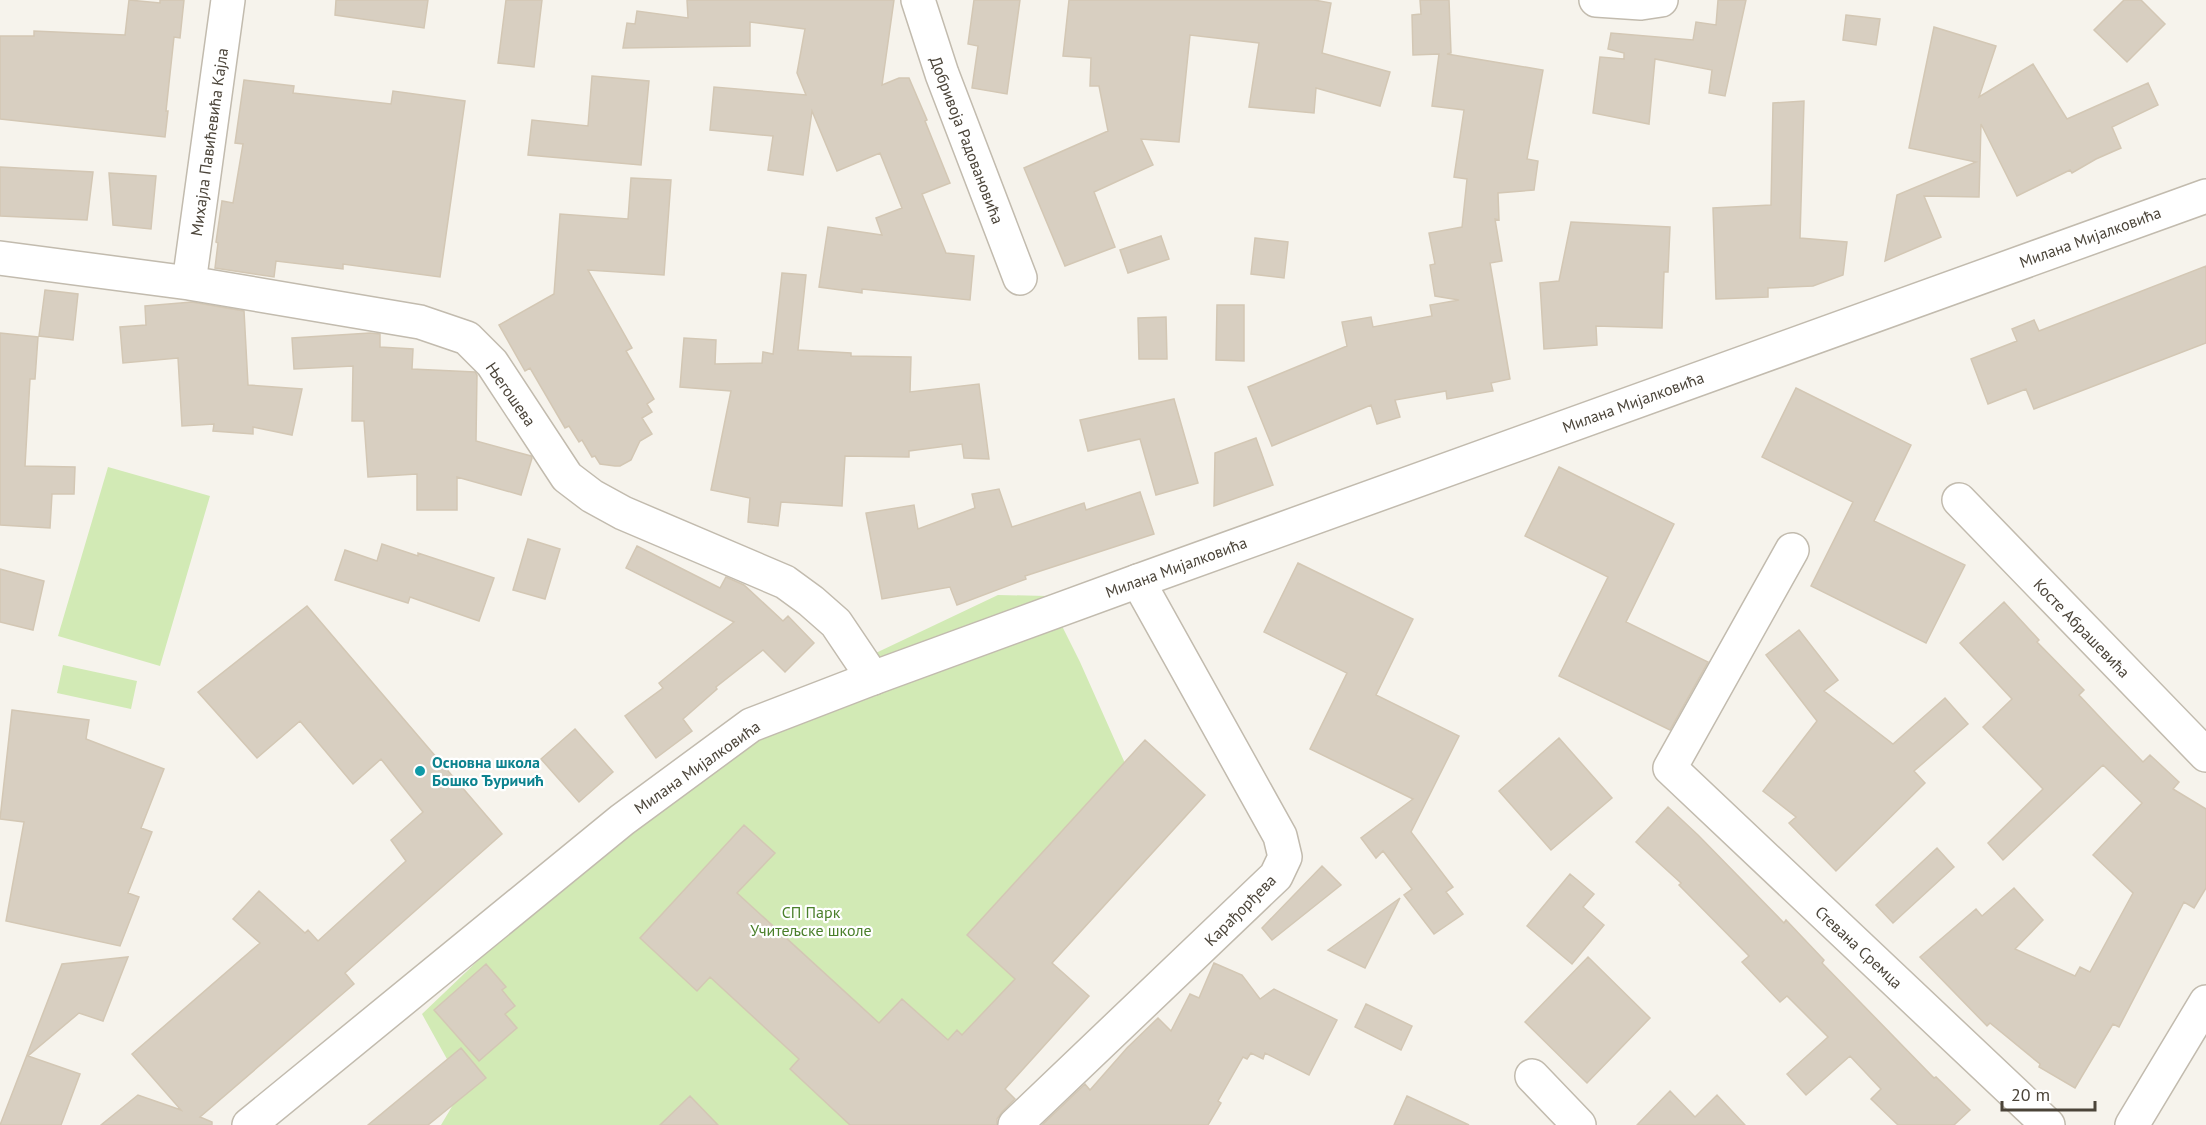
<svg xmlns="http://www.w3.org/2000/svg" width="2206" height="1125" viewBox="0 0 2206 1125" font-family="'PT Sans',sans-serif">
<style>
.green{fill:#d2eab5}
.building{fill:#d8cfc1;stroke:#d3c7b4;stroke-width:1.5}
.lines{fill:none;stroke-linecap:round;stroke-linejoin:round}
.minor-casing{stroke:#c2bbae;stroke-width:36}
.tertiary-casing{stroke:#c2bbae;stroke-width:36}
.minor{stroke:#fff;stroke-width:33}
.tertiary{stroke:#fff;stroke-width:33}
.culture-dot{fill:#0f9aa8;stroke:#fff;stroke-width:2}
.labels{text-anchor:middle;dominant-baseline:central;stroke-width:4.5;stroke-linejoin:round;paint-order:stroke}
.street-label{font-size:16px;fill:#4b4439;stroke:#fff}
.culture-label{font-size:16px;font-weight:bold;fill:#0d838f;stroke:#fff;text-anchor:start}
.park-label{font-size:16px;fill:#4a7f2a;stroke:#fff}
</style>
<rect width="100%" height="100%" fill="#f6f3ec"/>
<path class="green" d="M108,467L210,496L160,666L58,636Z
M998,595L1047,596L1080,662L1144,806L907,1125H441L463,1088L422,1014L596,848L828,682L861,660Z
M63,665L137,681L131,709L57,693Z"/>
<path class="building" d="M129,0L160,3V0H184L180,38L174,37L166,111H168L165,137L0,119V36H34V31L125,35Z
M336,0H428L424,28L335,15Z
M506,0H542L534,67L498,63Z
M687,0H894L882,85L899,78H909L927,120L925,121L950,183L922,194L946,253L974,256L970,300L862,289V293L819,287L828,227L882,235L876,218L902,208L880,153L837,171L812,111L803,175L768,170L773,136L710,130L714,87L806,95L797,73L805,29L750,22V46L623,48L627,23L635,24L637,11L688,18Z
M974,0H1020L1007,94L972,88L978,46L968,44Z
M1069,0H1314L1331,3L1322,53L1390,72L1380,106L1316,88L1314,113L1249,107L1259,43L1190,35L1179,142L1141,139L1153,165L1094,192L1115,247L1065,266L1024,168L1108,131L1099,86H1090L1091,58L1063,56Z
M1420,0H1449L1451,53L1447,54L1543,70L1527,159L1538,161L1534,190L1498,193L1499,220L1495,219L1502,261L1490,263L1510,379L1491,383L1493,391L1447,399L1446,391L1395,400L1400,417L1377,424L1371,405L1272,446L1248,387L1347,346L1342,322L1371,317L1373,327L1432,316L1430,305L1459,300L1435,296L1430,265L1435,264L1429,233L1462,227L1467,179L1454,177L1464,110L1432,106L1439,54L1413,55L1412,15L1421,14Z
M1718,0H1746L1725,96L1709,93L1712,70L1655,59L1649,124L1593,113L1600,57L1624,59V53L1608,49L1611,33L1693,40L1696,22L1716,25Z
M2124,0H2141L2165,24L2127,62L2094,30Z
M1846,15L1880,19L1876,45L1843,40Z
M1934,27L1996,46L1979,97L2033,64L2067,119L2148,83L2158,105L2112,127L2121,148L2096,159L2072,173L2070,170L2017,196L1981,124L1979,197L1924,196L1941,237L1885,261L1897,195L1976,162L1909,148Z
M592,76L649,81L641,165L528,155L532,120L588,126Z
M244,80L294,86L293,93L391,104L393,91L465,101L440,277L343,264V269L276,261L274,277L215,268L218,243L216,242L222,201L233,203L243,144L235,143Z
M1804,101L1800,238L1847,242L1843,275L1813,286L1768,288V297L1716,299L1713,208L1771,205L1773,103Z
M0,167L93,172L87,220L0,216Z
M109,173L156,176L151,229L113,225Z
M631,178L671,180L664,275L588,270L632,348L626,351L654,399L647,404L652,412L642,418L652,434L640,441L631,460L620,466H615L600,464L595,456L592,457L582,440L579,442L569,426L565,428L530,368L525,371L499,325L554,294L560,214L628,219Z
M1571,222L1670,227L1668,272H1664L1662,328L1596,326L1597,345L1544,349L1540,283L1559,281Z
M1161,236L1169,259L1128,273L1120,250Z
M1255,238L1288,242L1284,278L1251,274Z
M2206,266V343L2034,409L2026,389L1988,404L1971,359L2017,341L2012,329L2034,320L2039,331Z
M782,273L806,275L798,350L851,353V356L911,357L910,392L979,384L989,459L964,458L962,444L909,451V457L845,456L842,506L781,502L778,526L748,522L750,498L711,490L731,391L680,387L684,338L716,340L715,364L762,363L763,352L773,354Z
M45,290L78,294L73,340L39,336Z
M192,302L244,311L248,385L302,389L292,435L253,427V434L213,431L214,424L182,426L178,358L123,363L120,327L146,325L145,306Z
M1217,305H1244V361L1216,360Z
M1166,317L1167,359H1139L1138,318Z
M0,333L38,337L35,379H30L25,466L75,467L74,494H52L50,528L0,525Z
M370,333L380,334V347L413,349L412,369L475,372L477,375L476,441L531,456L532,458L521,495L457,477V510H417V474L368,477L364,421H352L353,366L294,369L292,338Z
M1796,388L1911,445L1874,521L1965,565L1926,643L1811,586L1853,502L1762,457Z
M1174,399L1198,483L1156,495L1140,439L1088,451L1080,420Z
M1256,438L1273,485L1214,506L1215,453Z
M1559,467L1674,524L1626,622L1708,662L1670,730L1559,676L1608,577L1525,536Z
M999,489L1012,527L1084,503L1086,510L1140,492L1154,534L1025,576L1026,579L957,605L950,587L882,599L866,513L914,505L918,529L975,508L972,494Z
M528,539L560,549L545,599L513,590Z
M382,544L418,556V553L494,578L479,621L410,597L408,603L335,580L345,550L377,561Z
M637,546L720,588L726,577L744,585L783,621L788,616L814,643L785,672L763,650L716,687L717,689L683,719L692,731L656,758L625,716L663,688L659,683L734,622L626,568Z
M1298,563L1413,619L1376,695L1459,736L1411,832L1453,887L1446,892L1463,914L1434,934L1404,895L1412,889L1383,851L1376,858L1361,838L1413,799L1310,749L1347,673L1264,632Z
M0,569L44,581L33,630L0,622Z
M2004,602L2039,640L2037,642L2084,690L2079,695L2111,729L2143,762L2150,755L2179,782L2173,789L2206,809V888L2194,908L2184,902L2119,1027L2113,1024L2075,1088L2039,1067L2040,1064L1990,1023L1987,1026L1920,957L1976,909L1982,916L2014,888L2043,920L2015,949L2075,976L2080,967L2090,972L2133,893L2093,855L2142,803L2103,765L2003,860L1988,843L2043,789L1983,727L2012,699L1960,643Z
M307,606L502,834L345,973L354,984L200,1117L212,1122V1125H101L138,1095L181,1110L132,1054L260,943L233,919L259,891L305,933L308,930L318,941L406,861L391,840L423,812L381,759L353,784L300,721L257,758L198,692Z
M1799,630L1838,680L1824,691L1893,744L1945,698L1968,724L1914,771L1925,783L1836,871L1789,823L1796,817L1763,791L1817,721L1766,655Z
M12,710L89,720L86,739L164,769L141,828L152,832L128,893L139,897L120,946L6,921L24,822L0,819Z
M575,729L613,772L579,802L541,759Z
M1559,738L1612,798L1551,850L1499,791Z
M1145,740L1205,795L1052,963L1089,996L1005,1089L1015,1099L1002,1112L997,1119V1125H850L790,1069L799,1059L710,977L697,991L640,938L744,825L775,853L737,893L879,1023L902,999L948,1040L957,1030L962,1035L1015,979L967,935Z
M1668,807L1698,835L1784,923L1786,920L1824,960L1822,963L1934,1078L1936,1077L1970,1110L1954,1125H1898L1871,1099L1881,1089L1850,1056L1806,1095L1787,1074L1828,1037L1787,996L1780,1002L1742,962L1749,956L1679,885L1681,883L1636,842Z
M1937,848L1954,867L1893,923L1876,905Z
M1322,866L1341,885L1272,940L1262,928Z
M1570,874L1594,894L1583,907L1604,925L1572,964L1527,926Z
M1400,898L1365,968L1328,950Z
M128,957L103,1021L79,1013L28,1056L80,1074L61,1125H0L62,964Z
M1588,957L1650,1018L1587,1083L1525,1022Z
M1214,963L1242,975L1260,999L1274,989L1337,1020L1309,1075L1265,1053L1263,1059L1251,1053L1247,1059L1243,1057L1218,1101L1221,1103L1208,1125H1042L1085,1084L1090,1090L1127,1048L1158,1018L1171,1031L1190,994L1199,998Z
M486,964L506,987L502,990L515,1006L505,1014L517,1028L479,1061L434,1010Z
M1366,1004L1412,1026L1401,1050L1355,1027Z
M461,1048L486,1078L428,1125H368Z
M1670,1091L1695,1117L1717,1095L1745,1125H1637Z
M690,1096L718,1125H660Z
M1407,1096L1469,1125H1394Z"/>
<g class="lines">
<defs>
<path id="minor" d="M918,0L942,74L1020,278
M1596,0L1641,3L1661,0
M0,258L189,283L420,322L467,338L492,363L567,477L592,496L623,513L785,582L811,601L836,623L873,678
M189,283L228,0
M1959,500L2206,755
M1792,550L1670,768L2048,1125
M1532,1076L1579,1125
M1015,1125L1276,876L1285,857L1280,836L1138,581
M2132,1125L2206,1002"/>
<path id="tertiary" d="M249,1125L622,820L751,725L873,678L1138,581L2206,196"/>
</defs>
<use href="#minor" class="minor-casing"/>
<use href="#tertiary" class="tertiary-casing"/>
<use href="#minor" class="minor"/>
<use href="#tertiary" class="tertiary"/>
</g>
<circle class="culture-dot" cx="420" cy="771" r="6"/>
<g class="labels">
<g class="street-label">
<text transform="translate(967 140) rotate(69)">Добривоја Радовановића</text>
<text transform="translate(209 142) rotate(-82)">Михајла Павићевића Кајла</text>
<text transform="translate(2090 237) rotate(-20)">Милана Мијалковића</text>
<text transform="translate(511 394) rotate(55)">Његошева</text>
<text transform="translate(1633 402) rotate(-20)">Милана Мијалковића</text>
<text transform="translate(1176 567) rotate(-20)">Милана Мијалковића</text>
<text transform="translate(2082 628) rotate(46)">Косте Абрашевића</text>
<text transform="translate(697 767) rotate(-35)">Милана Мијалковића</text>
<text transform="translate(1240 910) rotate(-45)">Карађорђева</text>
<text transform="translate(1859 947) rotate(43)">Стевана Сремца</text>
</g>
<g class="culture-label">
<text x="432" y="762">Основна школа<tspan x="432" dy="18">Бошко Ђуричић</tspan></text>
</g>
<g class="park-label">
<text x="811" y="912">СП Парк<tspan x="811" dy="18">Учитељске школе</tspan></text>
</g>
</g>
<path d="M2002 1101v9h93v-9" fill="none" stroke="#4b4439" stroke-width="3"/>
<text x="2011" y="1101" font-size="18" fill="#4b4439" stroke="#ffffff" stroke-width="4.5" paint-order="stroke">20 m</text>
</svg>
